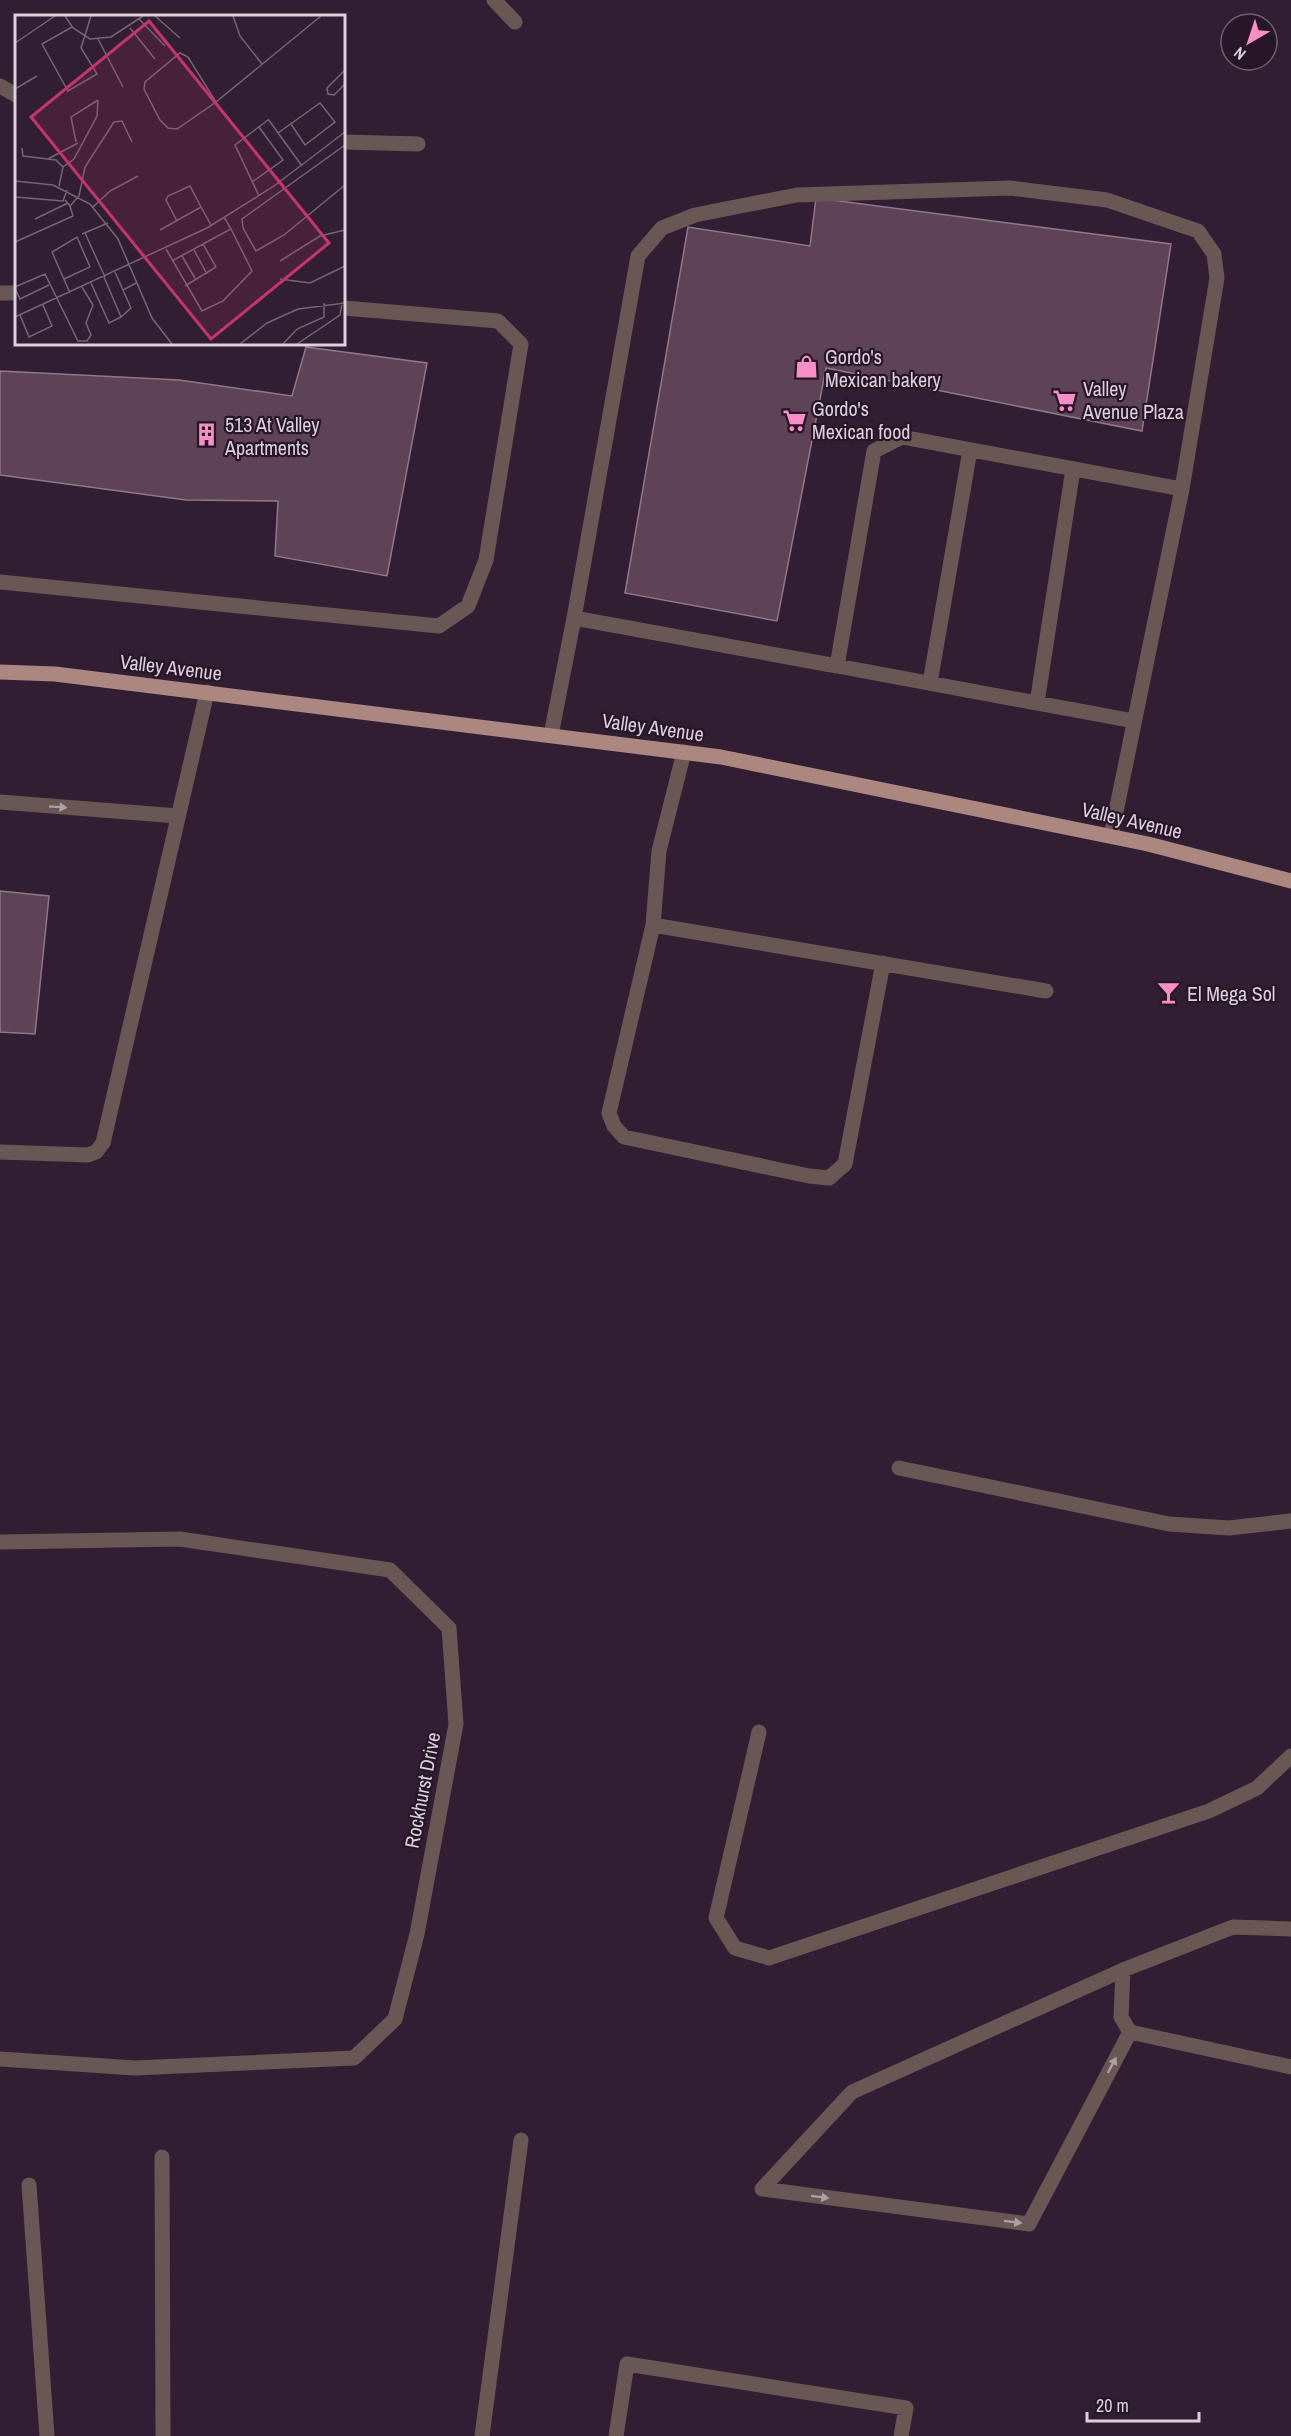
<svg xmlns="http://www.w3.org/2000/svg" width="1291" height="2436" viewBox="0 0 1291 2436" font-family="'Archivo Narrow',sans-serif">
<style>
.building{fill:#5d4355;stroke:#92768a;stroke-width:1.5}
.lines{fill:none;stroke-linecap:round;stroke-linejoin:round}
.minor{stroke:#695754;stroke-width:15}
.major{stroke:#ab8780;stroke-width:15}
.oneway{fill:#aea0a6}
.labels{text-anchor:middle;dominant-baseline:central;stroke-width:4.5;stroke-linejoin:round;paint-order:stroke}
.poi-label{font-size:20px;fill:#dcd0dd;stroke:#271528;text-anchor:start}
.street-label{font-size:20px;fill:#dcd0dd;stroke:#271528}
.inset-road{fill:none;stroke:#756576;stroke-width:1.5}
.view{fill:#c6346e;fill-opacity:0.15;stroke:#c6346e;stroke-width:3}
.inset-edge{fill:none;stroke:#dcd0dd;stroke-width:3}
</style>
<rect width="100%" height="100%" fill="#311e32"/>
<path class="building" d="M816,198L1171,244L1142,431L826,368L777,621L625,593L688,227L810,246Z
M306,347L427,363L387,576L275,556L278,501L186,500L0,475V371L179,380L292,396Z
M0,891L49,896L35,1034L0,1032Z"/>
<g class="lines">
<path class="minor" d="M494,0L515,22
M0,86L16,95
M344,142L418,144
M0,293H16
M0,582L439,626L468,606L486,560L521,344L498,321L344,308
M574,618L638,256L662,228L695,215L797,195L1010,188L1107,200L1198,231L1214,254L1217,278L1182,489L1111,836
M930,683L970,450
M1037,703L1073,469
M1134,721L837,666L874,451L902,437L1182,489
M551,735L574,618L837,666
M684,752L659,851L653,925L1046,991
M0,802L178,816
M653,925L609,1113L614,1126L624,1137L809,1176L829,1178L845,1164L883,963
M0,1152L88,1155L96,1152L103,1143L207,692
M899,1468L1169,1524L1229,1528L1291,1521
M0,1542L180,1539L390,1570L449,1628L456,1724L417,1934L395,2019L354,2058L135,2068L0,2059
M759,1732L716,1918L735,1948L769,1958L1209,1811L1257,1788L1291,1756
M1123,1970L1121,2017L1130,2032L1291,2067
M162,2157L163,2436
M29,2185L47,2436
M762,2189L852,2092L1123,1970L1233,1927L1291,1929
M762,2189L1029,2224L1130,2032
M482,2436L521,2140
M616,2436L627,2364L906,2408L901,2436"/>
<path class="major" d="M0,672L55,674L721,757L1148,844L1291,881"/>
</g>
<defs><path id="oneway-solid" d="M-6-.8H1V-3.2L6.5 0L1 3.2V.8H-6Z" transform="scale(1.5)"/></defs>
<g class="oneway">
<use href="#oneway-solid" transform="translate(58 807) rotate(4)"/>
<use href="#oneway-solid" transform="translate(1112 2065) rotate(-62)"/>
<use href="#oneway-solid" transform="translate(820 2197) rotate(7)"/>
<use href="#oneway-solid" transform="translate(1013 2222) rotate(7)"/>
</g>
<defs>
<symbol id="shop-bare" viewBox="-9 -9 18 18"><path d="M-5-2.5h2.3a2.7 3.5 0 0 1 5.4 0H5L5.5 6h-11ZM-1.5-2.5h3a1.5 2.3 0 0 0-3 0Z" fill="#fb8fc5" stroke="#271528" stroke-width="2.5" paint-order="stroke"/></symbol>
<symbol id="supermarket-bare" viewBox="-9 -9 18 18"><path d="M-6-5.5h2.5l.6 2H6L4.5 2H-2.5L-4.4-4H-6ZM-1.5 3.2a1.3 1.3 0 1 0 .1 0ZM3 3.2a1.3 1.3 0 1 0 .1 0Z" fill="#fb8fc5" stroke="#271528" stroke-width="2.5" paint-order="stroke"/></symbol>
<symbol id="building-bare" viewBox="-9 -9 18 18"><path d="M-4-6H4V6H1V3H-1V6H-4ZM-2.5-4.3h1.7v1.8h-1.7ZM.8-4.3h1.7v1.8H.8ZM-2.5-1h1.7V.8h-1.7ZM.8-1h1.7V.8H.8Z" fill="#fb8fc5" stroke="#271528" stroke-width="2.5" paint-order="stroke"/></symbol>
<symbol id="bar-bare" viewBox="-9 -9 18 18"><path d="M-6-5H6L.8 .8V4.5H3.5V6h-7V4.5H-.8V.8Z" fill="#fb8fc5" stroke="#271528" stroke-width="2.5" paint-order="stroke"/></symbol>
</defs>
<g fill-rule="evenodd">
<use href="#shop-bare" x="790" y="350" width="33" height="33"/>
<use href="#supermarket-bare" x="1048" y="384" width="33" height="33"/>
<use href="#supermarket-bare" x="778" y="404" width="33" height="33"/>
<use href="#building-bare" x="190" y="418" width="33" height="33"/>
<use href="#bar-bare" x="1152" y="976" width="33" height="33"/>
</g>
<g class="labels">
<g class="poi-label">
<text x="825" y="356">Gordo's<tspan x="825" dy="23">Mexican bakery</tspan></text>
<text x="1083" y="388">Valley<tspan x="1083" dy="23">Avenue Plaza</tspan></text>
<text x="812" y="408">Gordo's<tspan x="812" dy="23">Mexican food</tspan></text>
<text x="225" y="424">513 At Valley<tspan x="225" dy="23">Apartments</tspan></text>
<text x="1187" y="993">El Mega Sol</text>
</g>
<g class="street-label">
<text transform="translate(171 667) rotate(7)">Valley Avenue</text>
<text transform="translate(653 727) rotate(8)">Valley Avenue</text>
<text transform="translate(1132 820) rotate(13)">Valley Avenue</text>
<text transform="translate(422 1790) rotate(-79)">Rockhurst Drive</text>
</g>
</g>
<g transform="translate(15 15)">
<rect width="330" height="330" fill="#311e32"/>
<path class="inset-road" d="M50,1L58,13L75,24L96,22L128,1M140,1L165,23M218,1L225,21L247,49M124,4L150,31M57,12L27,29L53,76L82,59L66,33L76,1M115,13L140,44M83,24L108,72M0,28L40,1M165,38L173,42L201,87L162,114L153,113L145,105L129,74L130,67ZM330,55L312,73L313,79L319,80L330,69M0,74L22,61M0,80V102M201,87L306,1M253,104L287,151M263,118L305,88L320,107L290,130L276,109M61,127L56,102L83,85M330,130L227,204L228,213L241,236L269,220L330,170M7,133L8,141L41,145L48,152M33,144L63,128M0,166L38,170L75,189L103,224L137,303L157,329M237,167L268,145L244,112M44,171L48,152L59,144L82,101L83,85M244,181L220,130L253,105M0,182L48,186L52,175M50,185L55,191L64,181L70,152L99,107L107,106L117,127M78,192L95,176L123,161M20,204L53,188M162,206L151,185L153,181L175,171L186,192M145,215L186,192L196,210M70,218L90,262M67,219L93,208M0,227L58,201L55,191M188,229L216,214L209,202M151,234L187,296L208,286L237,256L216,214M179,235L192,259M167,241L181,265M157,246L188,229L201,252L170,271M265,246L305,221L330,215M100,257L108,275L121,268M89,262L106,302L116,293L108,275M49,264L75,252L62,222L37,237L55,278M265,264L295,268L330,251M76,268L94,308L106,302M0,272L30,259L63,326H72L76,320L71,308L78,290L67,272M0,273L5,284L34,270M5,300L14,322L37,311L28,290M0,302L192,213L259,171L330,117M225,329L252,308L283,294L330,288M268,329L282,314L309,302V288M282,329L325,300L327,288"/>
<path class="view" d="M134,6L314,228L196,324L16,102Z"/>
<rect width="330" height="330" class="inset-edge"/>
</g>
<g transform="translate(1249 42) rotate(219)"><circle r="28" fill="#271528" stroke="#6f6070" stroke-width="1.5"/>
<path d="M0-4.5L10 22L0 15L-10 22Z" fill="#fb8fc5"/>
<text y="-9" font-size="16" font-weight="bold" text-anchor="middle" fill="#dcd0dd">N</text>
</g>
<path d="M1087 2412v9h112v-9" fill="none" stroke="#dcd0dd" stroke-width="3"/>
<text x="1096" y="2412" font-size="18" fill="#dcd0dd" stroke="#271528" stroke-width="4.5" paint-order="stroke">20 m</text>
</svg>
